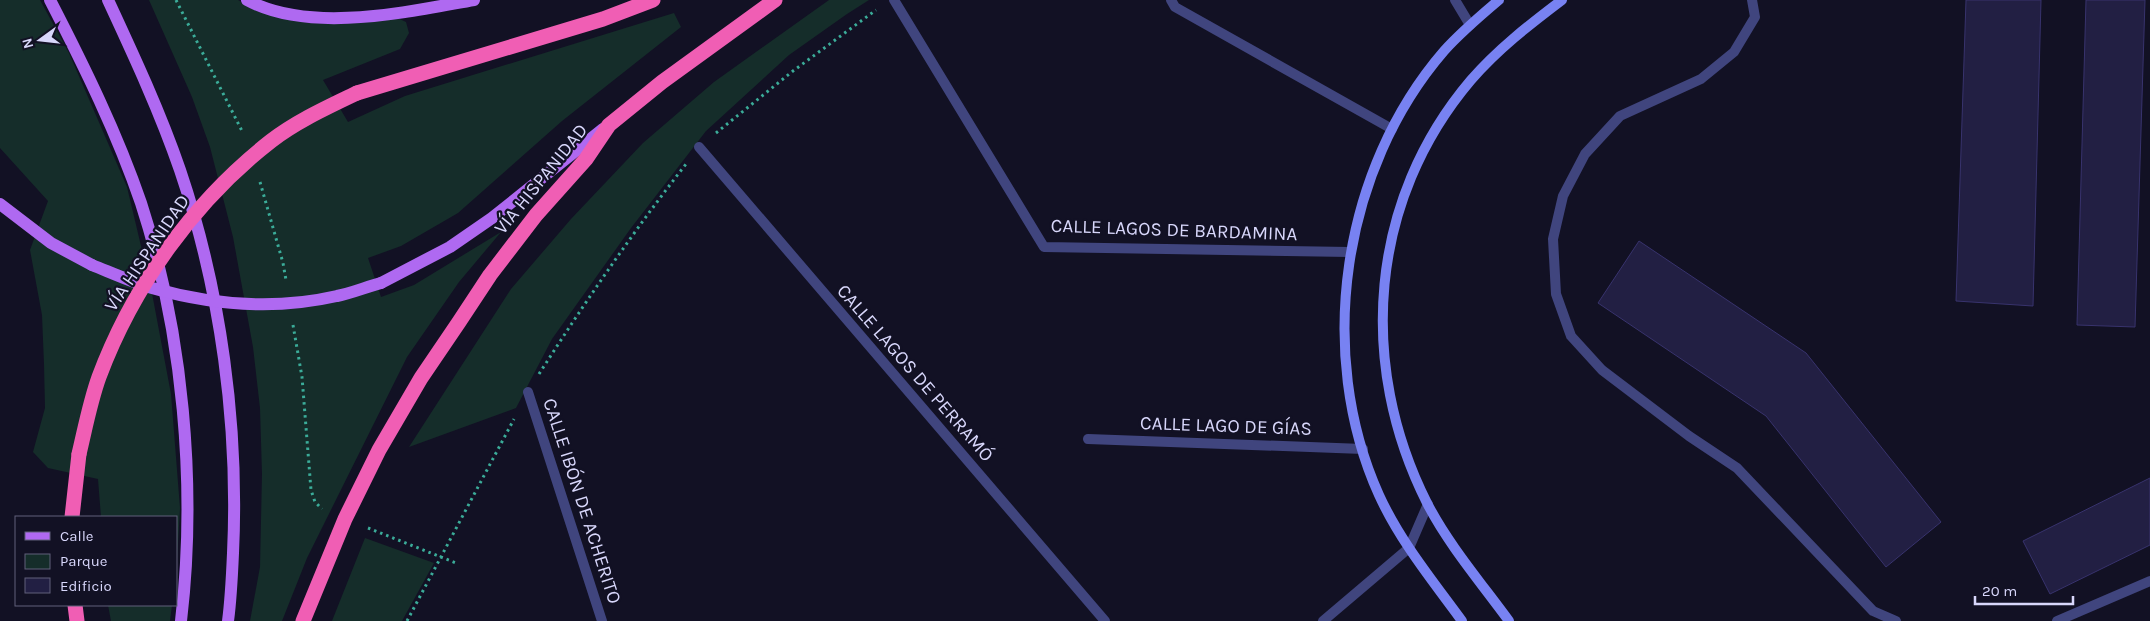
<svg xmlns="http://www.w3.org/2000/svg" width="2150" height="621" viewBox="0 0 2150 621" font-family="Karla,sans-serif">
<style>
.green{fill:#152d2a}
.building{fill:#221f43;stroke:#38336d}
.lines{fill:none;stroke-linecap:round;stroke-linejoin:round}
.path{stroke:#3bac99;stroke-width:3;stroke-dasharray:2.5 4;stroke-linecap:butt}
.street{stroke:#40457e;stroke-width:10}
.secondary{stroke:#7882f2;stroke-width:10}
.primary{stroke:#af69f1;stroke-width:12}
.highway{stroke:#f05eb4;stroke-width:15}
.primary-bridge{stroke:#af69f1;stroke-width:12}
.highway-bridge{stroke:#f05eb4;stroke-width:15}
.labels{text-anchor:middle;dominant-baseline:central;stroke-width:4.5;stroke-linejoin:round;paint-order:stroke}
.street-label{font-size:19px;fill:#d8d7fb;stroke:#121124}
</style>
<rect width="100%" height="100%" fill="#121124"/>
<path class="green" d="M0,0H40L69,53L127,187L151,288L171,394L180,508L176,579V517H101L98,479L48,468L33,452L45,408L44,364L42,315L30,250L48,201L0,148Z
M149,0H238L260,12L306,22L337,24L362,22L391,15L406,22L409,33L400,49L323,80L348,122L405,96L674,13L681,27L562,121L458,213L401,246L368,258L381,297L414,285L501,232L459,282L407,357L307,558L282,621H250L260,567L262,474L260,408L253,347L233,237L210,147L192,97Z
M829,0H869L847,14L789,55L706,131L631,228L552,339L516,408L409,447L511,289L571,219L643,143L714,82Z
M365,538L434,563L402,621H332Z
M108,605H172L170,621H111Z"/>
<path class="building" d="M1966,0H2041L2033,306L1956,301Z
M2086,0H2145L2135,327L2077,325Z
M1639,241L1806,353L1941,522L1886,567L1766,416L1598,303Z
M2150,478V545L2050,594L2023,541Z"/>
<g class="lines">
<path class="path" d="M176,0L243,133
M716,133L793,71L876,10
M260,182L283,263L286,280
M293,325L302,377L311,490L315,502L322,509
M539,374C585,302 633,232 686,164
M368,528L456,563
M407,621L514,419"/>
<path class="street" d="M894,0L1044,247L1350,252
M1171,0L1175,7L1392,129
M1455,0L1470,25
M1752,0L1755,17L1734,52L1701,79L1620,116L1585,154L1563,196L1553,239L1556,294L1571,336L1602,370L1689,436L1737,468L1873,611L1896,621
M699,147L1105,621
M528,392L602,621
M1088,439L1363,449
M1323,621L1409,548L1428,504
M2057,621L2150,581"/>
<path class="secondary" d="M1462,621C1432,580 1400,541 1379,495C1315,353 1342,169 1444,51C1461,32 1480,16 1499,0
M1509,621C1482,584 1448,544 1427,503C1357,364 1369,200 1471,80C1498,49 1529,25 1562,0"/>
<path class="primary" d="M50,0C84,66 117,133 141,203C183,332 197,486 181,621
M108,0C134,56 160,112 180,170C221,291 239,426 233,553C232,576 231,599 228,621
M247,0C310,34 406,12 474,0
M0,204L51,243L92,265
M381,283L450,247L492,218L603,129"/>
<path class="highway" d="M357,93L603,19L653,0
M72,517L79,454
M75,605L77,621
M303,621L345,519L379,450L421,378L459,322L490,275L536,215L586,159L609,125L662,82L775,0"/>
<path class="primary-bridge" d="M92,265C112,273 132,282 152,288C212,305 276,310 337,296C352,293 366,287 381,283"/>
<path class="highway-bridge" d="M79,454C85,429 90,402 99,377C133,286 194,201 271,141C297,121 328,107 357,93"/>
</g>
<g class="labels">
<g class="street-label">
<text transform="translate(541 179) rotate(-51)">VÍA HISPANIDAD</text>
<text transform="translate(1174 230) rotate(2)">CALLE LAGOS DE BARDAMINA</text>
<text transform="translate(147 253) rotate(-56)">VÍA HISPANIDAD</text>
<text transform="translate(915 373) rotate(49)">CALLE LAGOS DE PERRAMÓ</text>
<text transform="translate(1226 426) rotate(2)">CALLE LAGO DE GÍAS</text>
<text transform="translate(582 501) rotate(72)">CALLE IBÓN DE ACHERITO</text>
</g>
</g>
<rect x="15" y="516" width="162" height="90" fill="#121124" stroke="#61607a"/>
<rect x="25" y="532" width="25" height="8" fill="#af69f1" stroke="#61607a"/>
<text x="60" y="541" font-size="15" fill="#d8d7fb">Calle</text>
<rect x="25" y="554" width="25" height="15" fill="#152d2a" stroke="#61607a"/>
<text x="60" y="566" font-size="15" fill="#d8d7fb">Parque</text>
<rect x="25" y="578" width="25" height="15" fill="#221f43" stroke="#61607a"/>
<text x="60" y="591" font-size="15" fill="#d8d7fb">Edificio</text>
<g transform="translate(40 40) rotate(255)" stroke="#121124" stroke-width="4" paint-order="stroke">
<path d="M0-4L9 19L0 12L-9 19Z" fill="#d8d7fb"/>
<text y="-8" font-size="14" font-weight="bold" text-anchor="middle" fill="#d8d7fb">N</text>
</g>
<path d="M1975 596v8h98v-8" fill="none" stroke="#d8d7fb" stroke-width="2.5"/>
<text x="1982" y="596" font-size="15" fill="#d8d7fb" stroke="#121124" stroke-width="4" paint-order="stroke">20 m</text>
</svg>
